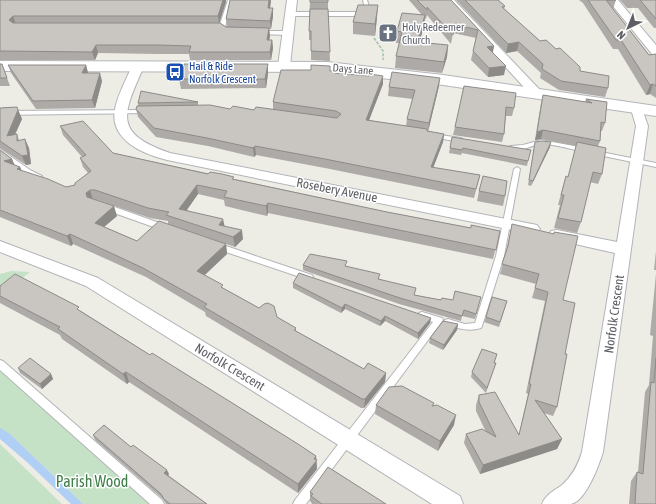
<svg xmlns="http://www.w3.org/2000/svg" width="656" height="504" viewBox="0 0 656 504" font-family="'Asap Condensed',sans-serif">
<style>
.green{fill:#c5e2c7}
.water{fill:#afd0f4}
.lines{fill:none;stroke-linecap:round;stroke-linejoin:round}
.lane-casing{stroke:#b2b4b8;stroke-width:2}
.street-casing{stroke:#b2b4b8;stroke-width:2}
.secondary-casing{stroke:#b4b6bb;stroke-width:2}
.path{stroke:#9fc2ac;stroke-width:1.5;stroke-dasharray:3 1.5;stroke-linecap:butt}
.lane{fill:#fff;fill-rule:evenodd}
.street{fill:#fff;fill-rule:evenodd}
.secondary{fill:#fff;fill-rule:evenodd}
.wall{fill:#adaaa7}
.shaded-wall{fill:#8d8b88}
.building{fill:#c9c6c2;stroke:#8d8b88}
.labels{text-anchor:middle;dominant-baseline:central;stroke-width:3;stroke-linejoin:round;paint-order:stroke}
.far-worship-label{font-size:11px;fill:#5b616d;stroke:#fff;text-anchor:start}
.far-transit-label{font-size:11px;fill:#164399;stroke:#fff;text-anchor:start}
.far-street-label{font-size:11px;fill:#5d5f64;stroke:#fff}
.street-label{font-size:13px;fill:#5d5f64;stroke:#fff}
.near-park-label{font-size:16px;fill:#407f49;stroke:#fff}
</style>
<rect width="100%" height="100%" fill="#edece5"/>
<path class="green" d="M11,271L30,272L0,296V274Z
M0,370L152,504H83L9,433L0,429Z
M0,444L62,504H0Z"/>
<path class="water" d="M0,428L9,433L83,504H71L28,463L0,439Z"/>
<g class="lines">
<defs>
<path id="lane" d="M228,0H232L225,27L231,32L228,34L219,27Z
M363,0H367L370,10L363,16H291L288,14L291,12H362L365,10Z
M260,31H289L292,33L289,35L258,34V32Z
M147,110L149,111V113L0,115V111Z
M433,134L461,138L464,140L461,142L431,137V135Z
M541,140L585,148L588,150L585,152C575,150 550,143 541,144C531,145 516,155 507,148L510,146L523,145Z
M0,149L30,170L42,176L43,178L42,180C31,181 9,161 0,154Z
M596,151L656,163V167L594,154V152Z
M517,167L520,169L504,256L482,326L481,328C468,332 457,328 445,324L444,322L445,320L448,319L465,324L475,323L496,256L514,169Z
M103,205H109L168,226L169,228L165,231L162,230L103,209L102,207Z
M217,243L312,275L313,277L312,279L309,280L214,248L213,246L214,244Z
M422,312L442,318L443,320L306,504H293L295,500L433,322L419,317L418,315L419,313Z
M0,360L3,361L162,500L164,504H150L0,370Z"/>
<path id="street" d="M287,0H297L290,66L288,68H280L278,66Z
M444,0H454L540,90L542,93L540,96H532Z
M608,0H618L656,45V55L652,54Z
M138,63L142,64L144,66C123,114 112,133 170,153L532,224L537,225L540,229L537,233L532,234L167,160C143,154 109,140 115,109C118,94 126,80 132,66L134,64Z
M637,105L641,106L648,126L603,452C599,465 586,501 571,504C562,504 551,504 542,504C546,494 554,491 562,485C573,475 578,465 582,452L615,253L557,240L551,239L549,235L551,231L557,230L617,242L636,126L631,109L633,106Z
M0,241L98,278L460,496L463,504H432L86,286L0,252Z"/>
<path id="secondary" d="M0,61L327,62L443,75L656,106V116L443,85L327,72L0,71Z"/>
</defs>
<use href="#lane" class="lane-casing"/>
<use href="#street" class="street-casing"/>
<use href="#secondary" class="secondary-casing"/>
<path class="path" d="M374,38L383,51V60"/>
<use href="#lane" class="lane"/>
<use href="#street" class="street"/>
<use href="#secondary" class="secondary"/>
</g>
<path class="wall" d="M0,0L226,2L219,23L226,27L227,26L226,19L230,0H271L270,8H273V16L271,29H269L270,36L269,40H272L273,48L271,60H190L189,54H159L98,53L95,60H0Z
M310,0H328V10L330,61L311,60V40H309V31Z
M409,0H451L494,46L493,52L504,75L488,77L471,60L476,38L453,33L451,44L427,15L426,19L425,18L424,26L419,43L448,45L447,57L442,73L395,68L396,56L399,43H396L397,31L422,15Z
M456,0H498L505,6L504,9L540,41L580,71L608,88L605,97L559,90L540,78L541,73L517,51L506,53Z
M579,0H616L613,9L649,55L656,54V98L650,94L646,95L618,49H613L583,3Z
M620,0H656V28H654L638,8H627Z
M377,17L375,36L353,34V22Z
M0,64H2L10,86H0Z
M268,64V73L266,88L181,89L179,79Z
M8,65H86L88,73L102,81L95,108L36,109L11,73Z
M330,71H336V73L383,84L369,120L406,126L407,119L413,99L388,96L389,87L439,86L428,131L444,134L443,142L433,168L480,175L474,198L325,168L256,155L254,157L208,146L156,137L138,117L136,109L138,106V103L198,102V106L230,109L254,110L273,109V102Z
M464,86L514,108L512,116H506L504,134L502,142L453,135L455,127Z
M543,95L585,102L586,99L607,102L605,123L602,131H601L600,141L598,146L602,174L598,184L590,182L581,222L577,233L554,228L560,205H558L563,186L566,176L568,177L576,146L541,139L535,140L541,103Z
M17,107L22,119L15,135L17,134L19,140L29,148L31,164L26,165L0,148V108Z
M60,126L113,153L387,212L471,228L500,231L493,259L268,213L267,216L225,206L224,200L198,194L187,210L224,226L243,239L235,247L168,224V221L150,218L97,200H95L117,216L104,227L137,241L226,244L227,254L205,275L224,289L259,308L277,317L296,328V331L364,369L386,373L385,382L364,408H361L206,316L205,312L146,277L73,244L71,246L0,217V150L12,159L14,165L20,167L22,171L66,187L75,185L88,173L83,167L80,158L82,157L63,135Z
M452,137L528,161L527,166L462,153L461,155L449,153Z
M535,142L550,147L531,186L528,185Z
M479,191L505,196L503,206L477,201Z
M512,224L563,300L565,354L557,407L553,416L544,413L562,439L557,449L480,474L464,443L466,434L486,432L476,411V405L479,395L519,434L528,394L526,393L545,301L532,298L536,284L500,274L506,252Z
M656,251V270H654Z
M303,265L347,266L380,279L415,295L441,300H453L481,297L475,319L462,316L461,321L399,304L303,270Z
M656,274V504H629L631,481L637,472H638L645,392L649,385L653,336L650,335Z
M293,283L430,323L418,339L385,321L380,326L345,309L341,313L293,288Z
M0,286L81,311L150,355L316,456L317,469L298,493L129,382L127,384L62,339L60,335L0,303Z
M507,301L499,327L484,322L486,317Z
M458,324L457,330L443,350L429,343L430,338Z
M494,363H496L494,368L486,393L471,377L472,372Z
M18,368L51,374L53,379L42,389L20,373Z
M376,405L433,406L454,425L438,451L375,414Z
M93,435L131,447L169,474L168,475L207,504H166L163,499L95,440Z
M310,492L386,504H312L311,502L310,501Z"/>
<path class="shaded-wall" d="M223,0H226V2L219,24L218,16Z
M269,0H271L269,16L268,8Z
M378,5L377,17L375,36V24Z
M273,8V16L271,29L270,21Z
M425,15L424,26L416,54L417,42Z
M13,16L16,24L12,27L9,20Z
M269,28L270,36L268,48L267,40Z
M272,40L273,48L271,60L270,52Z
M519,42L517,51L506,53L508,44Z
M96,45L98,53L95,60L92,52Z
M448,45L447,57L442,73L444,62Z
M494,46L492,55L487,47Z
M268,64V73L266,88L265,79Z
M86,65L88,73L84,81L82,73Z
M506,66L504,75L488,77L489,68Z
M100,73L102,81L95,108L92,100Z
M383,76V84L366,128V120Z
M440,78L439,86L428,132L429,123Z
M653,84L650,94L646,95L650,85Z
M18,110L22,119L10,145L7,136Z
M543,130L541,139L535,140L537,132Z
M444,134L443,142L430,176L431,167Z
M25,139L29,148L31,164L26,165L22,156Z
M551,142L550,147L531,186L533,181Z
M255,146L256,155L254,157L253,148Z
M12,159L16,168L4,161Z
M20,167L24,176L17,169Z
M197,185L198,194L181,218L179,209Z
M90,190L93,200L89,203L86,193Z
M268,203V213L267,216L266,206Z
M114,206L117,216L98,232L95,223Z
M223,219L225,228L219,225Z
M242,230L243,239L235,247L233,237Z
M70,234L73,244L71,246L67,236Z
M226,244L227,254L199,280L197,271Z
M345,304V309L341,313L342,308Z
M385,316V321L380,326L381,321Z
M431,318L430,323L418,339V333Z
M458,324L457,330L443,350L444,345Z
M126,372L129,382L127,384L123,374Z
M386,373L385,382L364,408L365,399Z
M51,374L53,379L42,389L40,384Z
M456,415L454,425L438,451L440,441Z
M562,439L557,449L480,474L483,465Z
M316,456L317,469L298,493V484Z
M167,470L169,474L166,478L164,473Z"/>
<path class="building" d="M0,0H223L218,16H13L9,20L13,23H220L226,27L269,28L267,40H272L270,52H189L191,46L158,45H96L92,52L0,51Z
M230,0H269L268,8H273L270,21L226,19Z
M310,0H328V2H310Z
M417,0H451L494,46L487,47L506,66L489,68L473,51L478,30L454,24L453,35L427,7V10Z
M465,0H498L505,6L502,7L540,41L546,40L556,49L560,48L580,67V71L609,76L608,88L561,81L542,69L543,64L519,42L508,44Z
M588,0H616H606L649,55L656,54V86L653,84L650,85L621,40H616Z
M640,0H656V19Z
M358,5H378L375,24L353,22Z
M310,9H328L330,52L311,51V31H309Z
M402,13L425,15L417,42L448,45L444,62L396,56L402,32L397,31Z
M0,64H2L7,78H0Z
M184,64H268L265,79H179Z
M8,65H86L82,73H100L92,100L33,101Z
M311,65L330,66V71H336L335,73L369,76L370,74L383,76L366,120L427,129V131L444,134L431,167L480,175L476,189L325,159L255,146L253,148L207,138L154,128L136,109L137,106L210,105L230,109L233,106L254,110L256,107L337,118L341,114L336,111L273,102L281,70H311Z
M392,72L440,78L429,123L407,119L415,90L389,87Z
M464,86L516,93L514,108L506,107L504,134L455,127Z
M141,91L198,102L138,103Z
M543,95L592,103L586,99L607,102L605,123L601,122L600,141L543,130L537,132Z
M17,107L18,110L7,136L17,134V141L25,139L28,155L22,156L0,141V108Z
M83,121L113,153L208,174L210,172L222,174L234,177L232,179L387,212L471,228V225L500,231L496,250L268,203L266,206L224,197L227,191L197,185L179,209L223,219L219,225L242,230L233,237L166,215L169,212L148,208L95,190H90L86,193L87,197L114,206L95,223L137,241L159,221L226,244L197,271L223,285L221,287L259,308L264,304L268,303L274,306L277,317L296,328L294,330L364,369L368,363L386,373L365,399H362L204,307L207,304L143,268L70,234L67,236L0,210V150L12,159L4,161L20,167L17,169L48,179L66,187L75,185V183L91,171L80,158L86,155L60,126Z
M452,137L531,150L528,161L463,148L462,150L450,148Z
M542,141L551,142L533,181L529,180L535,142Z
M577,142L606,148L602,174L593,172L581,222L558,218L564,195H561L566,176L568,177Z
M483,176L507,181L505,196L479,191Z
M512,224L554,234V232L578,236L563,300L575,303L565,354H567L557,407L535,400L562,439L483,465L466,434L482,429L496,437L479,402V395L495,392L519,435L531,384H529L548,292L535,288L539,274L502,264L508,246Z
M310,254L347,261L345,266L380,274L378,279L416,288L414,295L441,300L442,298L453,300L455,291L481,297L476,314L464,310L462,316L400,298L303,265Z
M299,273L431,318L418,333L385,316L381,321L345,304L342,308L293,283Z
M15,274L79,307L77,309L150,355L152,353L298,444L316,456L314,459L317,460L298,484L126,372L123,374L58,329L60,327L0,296V286Z
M492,297L507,301L500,322L486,317Z
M443,321L458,324L444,345L430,338Z
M482,349L497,354L494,363H496L487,388L472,372Z
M30,358L51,374L40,384L18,368Z
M656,358V504H635L637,472L643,474L651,382L654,383Z
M402,386L434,403L432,406L437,405L456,415L440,441L376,405L389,387Z
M104,425L131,447L133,445L167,470L164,473L207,504H170L164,499L161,494L93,435Z
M328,467L386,504H322L311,496L313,494L310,492Z"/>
<defs>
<symbol id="church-square" viewBox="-11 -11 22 22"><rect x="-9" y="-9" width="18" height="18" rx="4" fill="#6b7280" stroke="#fff"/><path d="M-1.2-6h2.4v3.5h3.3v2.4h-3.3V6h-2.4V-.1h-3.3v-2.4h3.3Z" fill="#fff"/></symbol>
<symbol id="bus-square" viewBox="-11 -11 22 22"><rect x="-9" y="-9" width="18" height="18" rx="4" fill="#1a4fb4" stroke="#fff"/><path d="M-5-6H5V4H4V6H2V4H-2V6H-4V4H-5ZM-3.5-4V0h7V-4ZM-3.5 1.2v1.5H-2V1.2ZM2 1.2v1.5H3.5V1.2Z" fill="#fff"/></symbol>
</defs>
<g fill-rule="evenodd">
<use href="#church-square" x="377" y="22" width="22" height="22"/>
<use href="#bus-square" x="164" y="61" width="22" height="22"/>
</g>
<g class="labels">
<g class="far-worship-label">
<text x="402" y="27">Holy Redeemer<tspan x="402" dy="13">Church</tspan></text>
</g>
<g class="far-transit-label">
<text x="189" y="66">Hail &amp; Ride<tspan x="189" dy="13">Norfolk Crescent</tspan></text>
</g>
<g class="far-street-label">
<text transform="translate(353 69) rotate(5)">Days Lane</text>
</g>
<g class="street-label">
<text transform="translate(337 190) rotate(11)">Rosebery Avenue</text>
<text transform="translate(614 314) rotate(-82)">Norfolk Crescent</text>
<text transform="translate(230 367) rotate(31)">Norfolk Crescent</text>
</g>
<g class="near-park-label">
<text x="92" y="481">Parish Wood</text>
</g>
</g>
<g transform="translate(628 28) rotate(223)" stroke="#ffffff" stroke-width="3" paint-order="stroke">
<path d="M0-3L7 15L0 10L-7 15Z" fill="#5d5f64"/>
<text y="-6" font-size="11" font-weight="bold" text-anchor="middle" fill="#5d5f64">N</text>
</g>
</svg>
